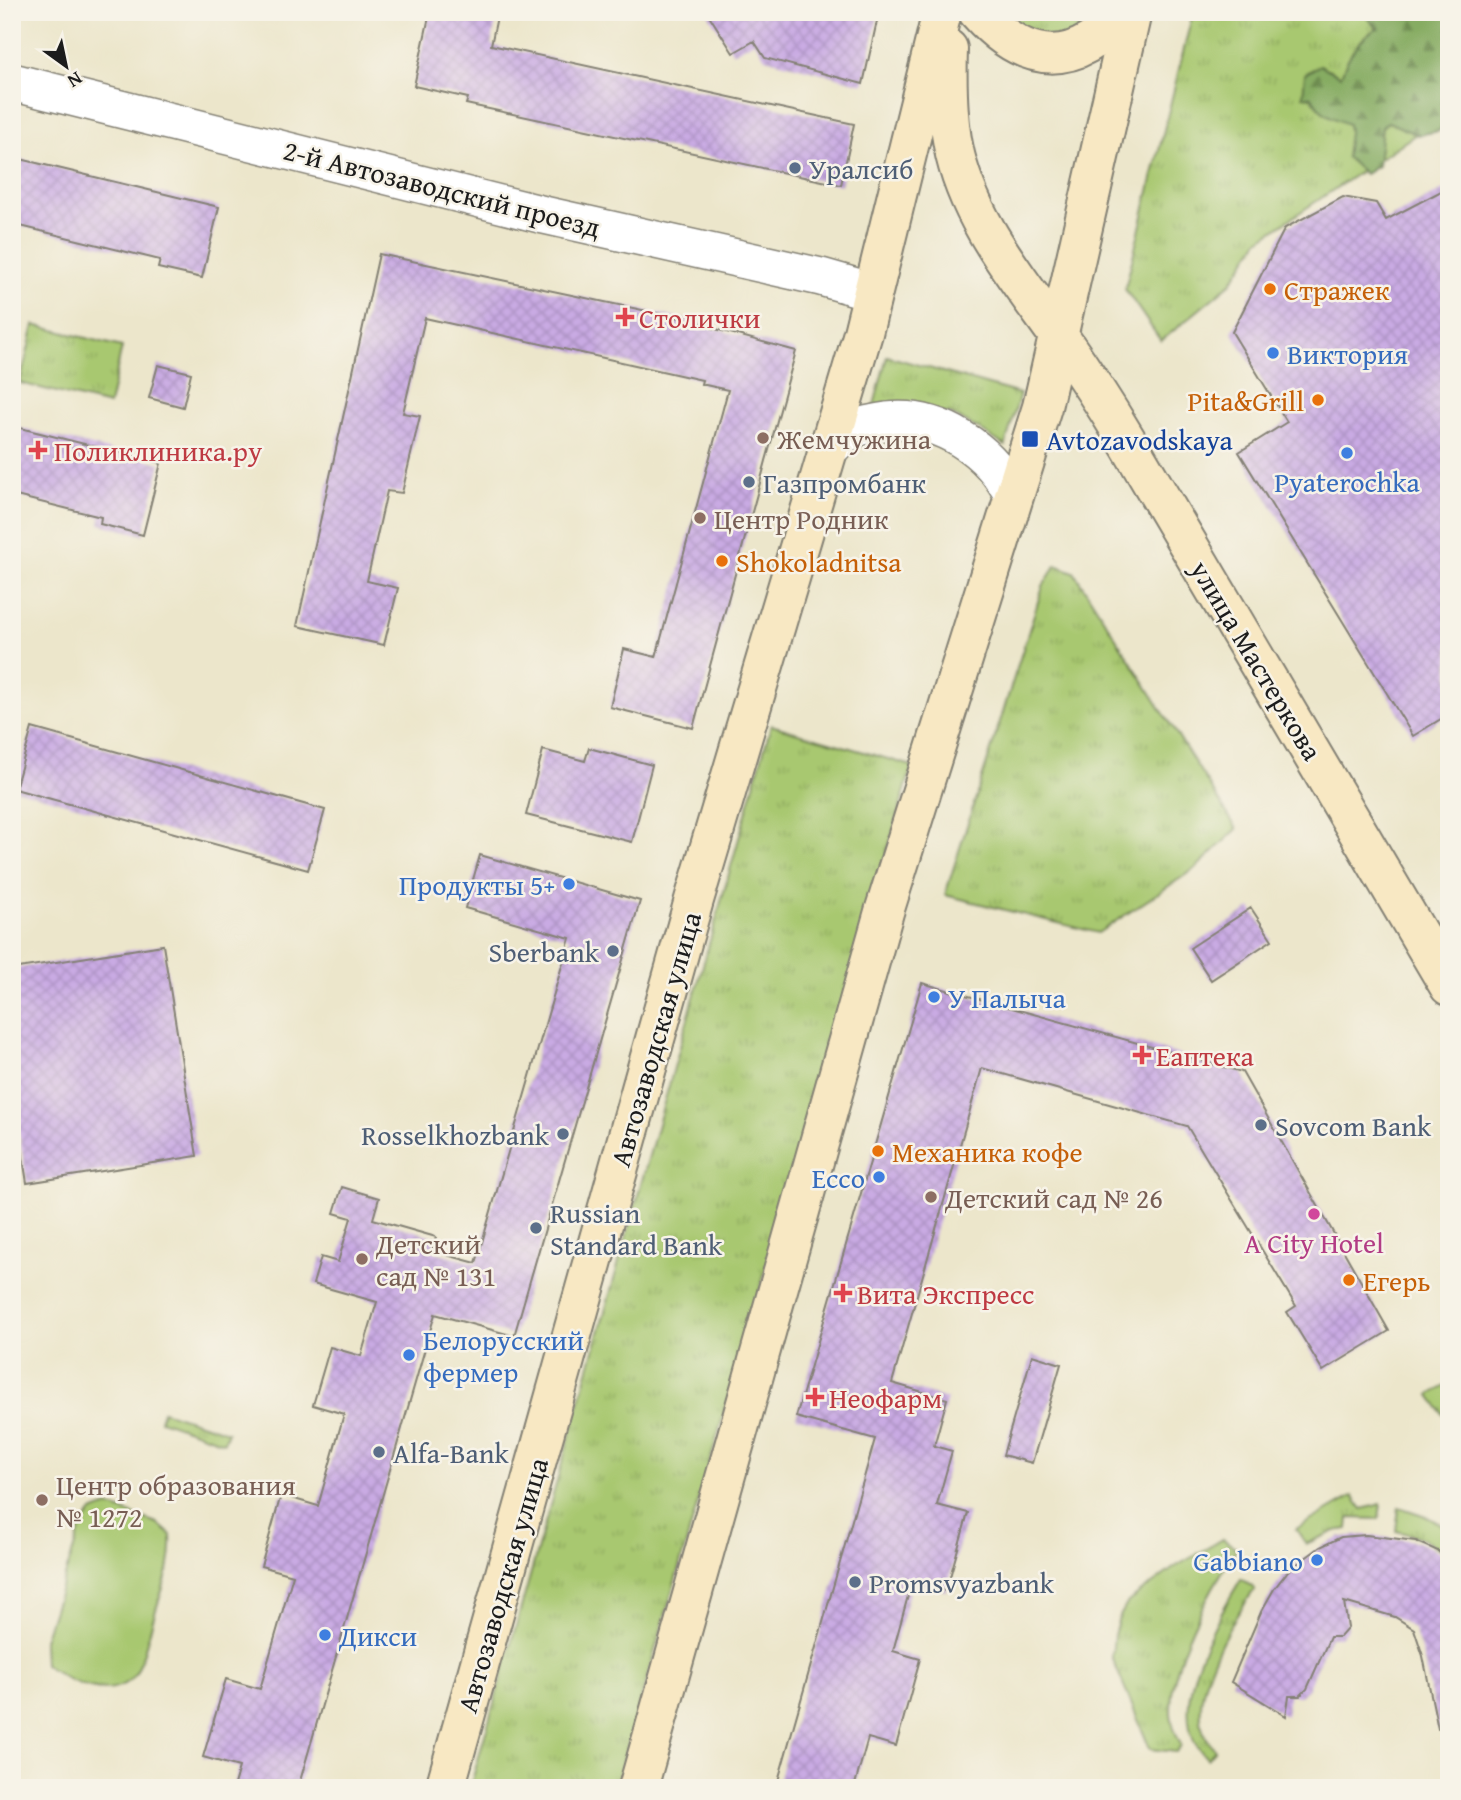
<svg xmlns="http://www.w3.org/2000/svg" width="1461" height="1800" viewBox="0 0 1461 1800" font-family="'Gentium Book Plus',serif">
<style>
.grass{fill:url(#grass-tufts);stroke:#627246;stroke-width:2}
.forest{fill:url(#forest-firs);stroke:#51643f;stroke-width:2}
.pitch{fill:#a8c870;stroke:#627246;stroke-width:2}
.building{fill:url(#building-cross-hatch)}
.lines{fill:none;stroke-linecap:round;stroke-linejoin:round}
.street-casing{stroke:#848174;stroke-width:40}
.secondary-casing{stroke:#848174;stroke-width:42}
.street{stroke:#fff;stroke-width:37}
.secondary{stroke:#f8e8c3;stroke-width:38}
.service-dot{fill:#5c6f8a;stroke:#f7f3e8;stroke-width:2.5}
.food-dot{fill:#e8710a;stroke:#f7f3e8;stroke-width:2.5}
.health-dot{fill:#e0444e;stroke:#f7f3e8;stroke-width:2.5}
.shop-dot{fill:#3f7fe0;stroke:#f7f3e8;stroke-width:2.5}
.education-dot{fill:#8d6e63;stroke:#f7f3e8;stroke-width:2.5}
.transit-dot{fill:#1a4fb4;stroke:#f7f3e8;stroke-width:2.5}
.hotel-dot{fill:#d1479c;stroke:#f7f3e8;stroke-width:2.5}
.labels{text-anchor:middle;dominant-baseline:central;stroke-width:5;stroke-linejoin:round;paint-order:stroke}
.service-label{font-size:28px;fill:#4e5e75;stroke:#f7f3e8;text-anchor:start}
.street-label{font-size:28px;fill:#1c1c1c;stroke:#f7f3e8}
.food-label{font-size:28px;fill:#c56008;stroke:#f7f3e8;text-anchor:start}
.health-label{font-size:28px;fill:#be3a42;stroke:#f7f3e8;text-anchor:start}
.shop-label{font-size:28px;fill:#366cbe;stroke:#f7f3e8;text-anchor:start}
.education-label{font-size:28px;fill:#785e54;stroke:#f7f3e8;text-anchor:start}
.transit-label{font-size:28px;fill:#164399;stroke:#f7f3e8;text-anchor:start}
.hotel-label{font-size:28px;fill:#b23c85;stroke:#f7f3e8}
</style>
<defs>
<pattern id="grass-tufts" width="24" height="20" patternUnits="userSpaceOnUse" patternTransform="scale(1.75)"><rect width="24" height="20" fill="#a8c870"/><path d="M3 7l-1-3M5 7V3M7 7l1-3M15 17l-1-3M17 17v-4M19 17l1-3" fill="none" stroke="#90ab60"/></pattern>
<pattern id="forest-firs" width="22" height="20" patternUnits="userSpaceOnUse" patternTransform="scale(1.75)"><rect width="22" height="20" fill="#86ac62"/><path d="M5 1l3.5 6h-7zM16 11l3.5 6h-7z" fill="#6d8b50"/></pattern>
<pattern id="building-cross-hatch" width="8" height="8" patternUnits="userSpaceOnUse" patternTransform="scale(1.75)"><rect width="8" height="8" fill="#c9aae3"/><path d="M0 0l8 8M0 8l8-8" fill="none" stroke="#ac92c2"/></pattern>
</defs>
<rect width="100%" height="100%" fill="#f7f3e8"/>
<filter id="ink" filterUnits="userSpaceOnUse"><feTurbulence type="fractalNoise" baseFrequency=".0143" numOctaves="2"/><feDisplacementMap in="SourceGraphic" scale="14" xChannelSelector="R" yChannelSelector="G"/><feConvolveMatrix kernelMatrix="1 2 1 2 8 2 1 2 1" color-interpolation-filters="sRGB"/></filter>
<filter id="wash" filterUnits="userSpaceOnUse"><feTurbulence type="fractalNoise" baseFrequency=".00686" numOctaves="4" result="noise"/><feDisplacementMap in="SourceGraphic" scale="28" xChannelSelector="R" yChannelSelector="G"/><feGaussianBlur stdDeviation="1.57" result="paint"/><feColorMatrix in="noise" values="0 0 0 0 0 0 0 0 0 0 0 0 0 0 0 0 0 1.4 0 .05"/><feComposite in="paint" operator="in"/></filter>
<g filter="url(#wash)">
<rect width="100%" height="100%" fill="#ece6cb"/>
<path class="grass" d="M990,12H1093L1088,35L1062,46Z
M1193,12H1449V112L1259,240L1230,284L1161,341L1125,289Z
M34,325L122,347L109,405L20,383Z
M887,356L1020,394L1005,446L979,429L951,414L873,409Z
M1056,565L1074,572L1237,829L1196,868L1098,933L945,895L1043,586Z
M771,725L912,766L615,1788H470Z
M1449,1384V1423L1430,1395Z
M163,1411L228,1432L224,1442L160,1420Z
M1353,1496L1362,1509L1381,1504L1379,1519L1349,1518L1348,1529L1335,1531L1306,1544L1296,1529Z
M1399,1507L1423,1515L1449,1528V1554L1417,1536L1396,1531Z
M1223,1539L1237,1549C1209,1590 1169,1663 1171,1714C1172,1725 1176,1735 1181,1745L1176,1752L1150,1749L1112,1657L1114,1635L1119,1618L1128,1602L1175,1567Z
M1241,1579L1255,1589C1230,1622 1187,1694 1205,1736C1208,1741 1212,1745 1215,1750L1207,1759C1203,1753 1197,1747 1194,1741C1173,1694 1217,1618 1241,1579Z"/>
<path class="forest" d="M1362,12H1449V109L1442,103L1443,125L1439,131L1418,135L1388,122L1382,127L1378,166L1365,174L1346,157L1349,132L1348,124C1332,118 1319,113 1312,97L1303,96L1305,74L1320,65L1341,76C1347,57 1359,38 1377,28Z"/>
<path class="pitch" d="M108,1506L157,1523L171,1535C173,1565 163,1586 155,1613C150,1628 143,1664 135,1674C113,1704 67,1682 44,1664L43,1643L81,1527L92,1512Z"/>
<g id="blocks">
<path class="building" d="M430,12H498L491,45L854,124L841,185L466,104L468,98L414,86Z
M707,12H879L863,84L765,58L754,41L733,53Z
M12,157L219,207L202,278L158,268L160,260L12,224Z
M1449,187V714L1413,736L1239,452L1287,422L1232,332L1285,228L1343,197L1376,203L1386,220Z
M379,254L713,325L712,328L796,351L693,728L610,707L624,649L656,657L728,390L701,384L702,380L425,318L403,413L420,416L402,493L387,491L367,581L398,588L384,645L297,626Z
M158,365L191,373L183,407L149,398Z
M12,426L161,463L143,535L100,524L101,517L12,495Z
M32,728L325,810L308,870L15,789Z
M589,748L652,765L632,842L526,815L543,750L585,761Z
M480,855L640,901L514,1336L435,1314L298,1788H233L239,1767L203,1757L226,1679L260,1689L293,1575L261,1566L281,1495L318,1506L344,1414L313,1405L330,1347L361,1356L377,1302L313,1284L321,1257L338,1262L351,1218L334,1213L342,1187L379,1198L373,1219L436,1237L432,1251L476,1263L570,938L465,908Z
M1251,908L1272,940L1211,980L1190,948Z
M163,945L197,1156L27,1183L12,1088V969Z
M922,983L1242,1072L1389,1331L1323,1371L1287,1312L1296,1306L1187,1126L982,1068L892,1383L947,1399L934,1446L952,1451L937,1505L968,1513L946,1591L912,1581L893,1651L920,1659L896,1746L868,1738L854,1788H776L875,1439L796,1417Z
M1032,1355L1061,1364L1032,1463L1003,1455Z
M1366,1535L1416,1541L1438,1551L1449,1561V1728L1438,1729L1423,1656L1414,1629L1395,1617L1344,1602L1348,1628L1340,1637H1330L1307,1689L1300,1696H1289L1286,1716L1231,1682L1261,1612L1274,1589L1288,1571L1320,1547L1341,1537Z"/>
</g>
</g>
<g filter="url(#ink)">
<use href="#blocks" fill-opacity="0" stroke="#848174" stroke-width="2"/>
<g class="lines">
<defs>
<path id="street" d="M12,82L544,215L821,277L873,292
M829,449C836,443 842,436 850,431C861,425 874,423 887,421C940,415 991,450 1014,497"/>
<path id="secondary" d="M978,12C1026,66 1076,69 1123,12
M948,49C947,81 947,113 953,145C967,219 1018,278 1060,338C1084,372 1106,406 1127,441L1449,986
M445,1788L694,900L863,333L942,12
M638,1788L884,912L1042,407L1132,12"/>
</defs>
<use href="#street" class="street-casing"/>
<use href="#secondary" class="secondary-casing"/>
<use href="#street" class="street"/>
<use href="#secondary" class="secondary"/>
</g>
</g>
<g class="service-dot">
<circle cx="795" cy="168" r="7"/>
<circle cx="749" cy="482" r="7"/>
<circle cx="613" cy="951" r="7"/>
<circle cx="1261" cy="1125" r="7"/>
<circle cx="563" cy="1134" r="7"/>
<circle cx="536" cy="1228" r="7"/>
<circle cx="379" cy="1452" r="7"/>
<circle cx="855" cy="1582" r="7"/>
</g>
<g class="food-dot">
<circle cx="1270" cy="289" r="7"/>
<circle cx="1318" cy="400" r="7"/>
<circle cx="722" cy="561" r="7"/>
<circle cx="878" cy="1151" r="7"/>
<circle cx="1349" cy="1280" r="7"/>
</g>
<g class="health-dot">
<path d="M621.5 306.5h7v7h7v7h-7v7h-7v-7h-7v-7h7z"/>
<path d="M34.5 439.5h7v7h7v7h-7v7h-7v-7h-7v-7h7z"/>
<path d="M1138.5 1044.5h7v7h7v7h-7v7h-7v-7h-7v-7h7z"/>
<path d="M839.5 1282.5h7v7h7v7h-7v7h-7v-7h-7v-7h7z"/>
<path d="M811.5 1386.5h7v7h7v7h-7v7h-7v-7h-7v-7h7z"/>
</g>
<g class="shop-dot">
<circle cx="1273" cy="353" r="7"/>
<circle cx="1347" cy="453" r="7"/>
<circle cx="569" cy="884" r="7"/>
<circle cx="934" cy="997" r="7"/>
<circle cx="879" cy="1177" r="7"/>
<circle cx="409" cy="1355" r="7"/>
<circle cx="1317" cy="1560" r="7"/>
<circle cx="325" cy="1635" r="7"/>
</g>
<g class="education-dot">
<circle cx="763" cy="438" r="7"/>
<circle cx="700" cy="518" r="7"/>
<circle cx="931" cy="1197" r="7"/>
<circle cx="362" cy="1259" r="7"/>
<circle cx="42" cy="1500" r="7"/>
</g>
<rect class="transit-dot" x="1021" y="430" width="18" height="18" rx="3.5"/>
<circle class="hotel-dot" cx="1314" cy="1214" r="7"/>
<g class="labels">
<g class="service-label">
<text x="809" y="168">Уралсиб</text>
<text x="763" y="482">Газпромбанк</text>
<text x="599" y="951" text-anchor="end">Sberbank</text>
<text x="1275" y="1125">Sovcom Bank</text>
<text x="549" y="1134" text-anchor="end">Rosselkhozbank</text>
<text x="550" y="1212">Russian<tspan x="550" dy="32">Standard Bank</tspan></text>
<text x="393" y="1452">Alfa-Bank</text>
<text x="869" y="1582">Promsvyazbank</text>
</g>
<g class="street-label">
<text transform="translate(442 188) rotate(14)">2-й Автозаводский проезд</text>
<text transform="translate(1257 660) rotate(59)">улица Мастеркова</text>
<text transform="translate(655 1039) rotate(-74)">Автозаводская улица</text>
<text transform="translate(502 1585) rotate(-74)">Автозаводская улица</text>
</g>
<g class="food-label">
<text x="1284" y="289">Стражек</text>
<text x="1304" y="400" text-anchor="end">Pita&amp;Grill</text>
<text x="736" y="561">Shokoladnitsa</text>
<text x="892" y="1151">Механика кофе</text>
<text x="1363" y="1280">Егерь</text>
</g>
<g class="health-label">
<text x="639" y="317">Столички</text>
<text x="54" y="450">Поликлиника.ру</text>
<text x="1156" y="1055">Еаптека</text>
<text x="857" y="1293">Вита Экспресс</text>
<text x="829" y="1397">Неофарм</text>
</g>
<g class="shop-label">
<text x="1287" y="353">Виктория</text>
<text x="1347" y="481" text-anchor="middle">Pyaterochka</text>
<text x="555" y="884" text-anchor="end">Продукты 5+</text>
<text x="948" y="997">У Палыча</text>
<text x="865" y="1177" text-anchor="end">Ecco</text>
<text x="423" y="1339">Белорусский<tspan x="423" dy="32">фермер</tspan></text>
<text x="1303" y="1560" text-anchor="end">Gabbiano</text>
<text x="339" y="1635">Дикси</text>
</g>
<g class="education-label">
<text x="777" y="438">Жемчужина</text>
<text x="714" y="518">Центр Родник</text>
<text x="945" y="1197">Детский сад № 26</text>
<text x="376" y="1243">Детский<tspan x="376" dy="32">сад № 131</tspan></text>
<text x="56" y="1484">Центр образования<tspan x="56" dy="32">№ 1272</tspan></text>
</g>
<g class="transit-label">
<text x="1046" y="439">Avtozavodskaya</text>
</g>
<g class="hotel-label">
<text x="1314" y="1242">A City Hotel</text>
</g>
</g>
<rect width="1461" height="1800" fill="none" stroke="#f7f3e8" stroke-width="42"/>
<g transform="translate(66 66) rotate(147)" stroke="#f7f3e8" stroke-width="5" paint-order="stroke">
<path d="M0-5L12 26L0 18L-12 26Z" fill="#1c1c1c"/>
<text y="-10" font-size="19" font-weight="bold" text-anchor="middle" fill="#1c1c1c">N</text>
</g>
</svg>
